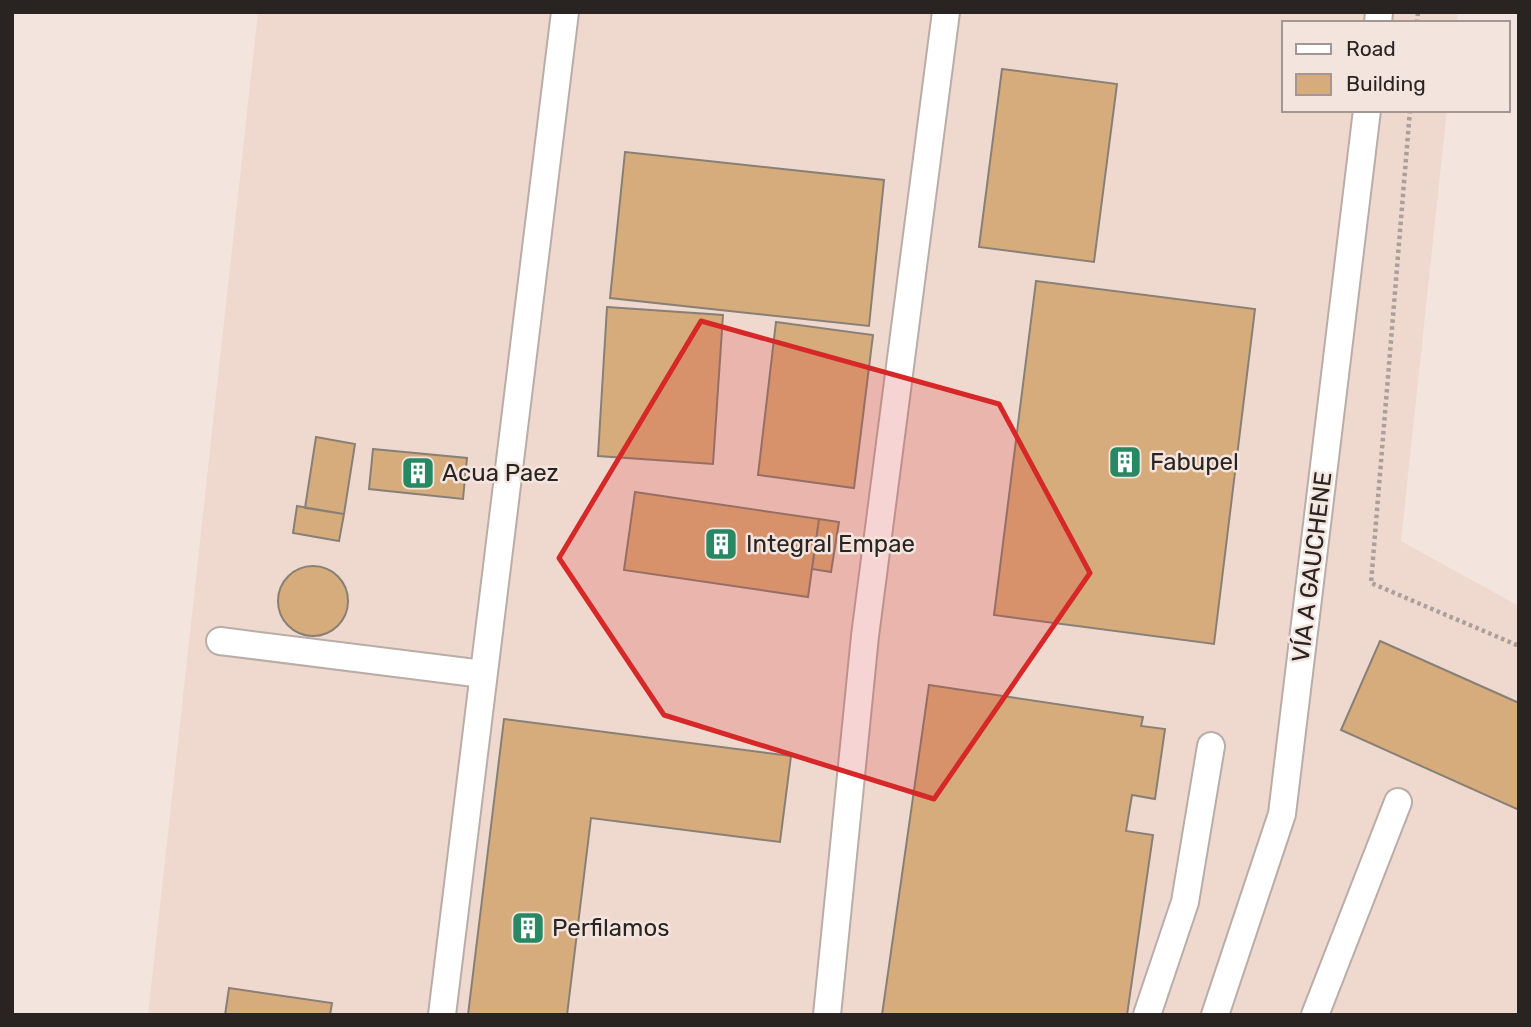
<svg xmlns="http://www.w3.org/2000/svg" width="1531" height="1027" viewBox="0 0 1531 1027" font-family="Rubik,sans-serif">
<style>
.built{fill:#efd9cf}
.building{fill:#d7ac7c;stroke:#888076;stroke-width:2}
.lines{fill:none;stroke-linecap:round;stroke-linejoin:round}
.minor-casing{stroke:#baaca6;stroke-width:30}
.path{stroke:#aa9f9a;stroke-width:4.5;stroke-dasharray:3.5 3.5;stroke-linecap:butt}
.minor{stroke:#fff;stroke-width:26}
.marked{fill:#d62828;fill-opacity:0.2;stroke:#d62828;stroke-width:5;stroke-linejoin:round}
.labels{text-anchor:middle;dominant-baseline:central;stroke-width:5;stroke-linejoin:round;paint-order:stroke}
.poi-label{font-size:24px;fill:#292321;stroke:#f3e5de;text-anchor:start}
.street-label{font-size:24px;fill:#292321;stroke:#f3e5de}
</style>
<rect width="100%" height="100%" fill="#f3e5de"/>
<path class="built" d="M258,12H1458L1457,23H1284V110H1447L1401,541L1519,606V1015H148Z"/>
<path class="building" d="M1002,69L1117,84L1094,262L979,247Z
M625,152L884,180L869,326L610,298Z
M1036,281L1255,309L1214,644L994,615Z
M607,307L723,315L713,464L598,456Z
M776,322L873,335L854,488L758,475Z
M316,437L355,444L344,514L305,508Z
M373,449L467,458L463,499L369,489Z
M635,492L819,519L808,597L624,570Z
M297,506L344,514L339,541L293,533Z
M819,519L839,522L831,572L812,569Z
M278 601a35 35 0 1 1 70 0a35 35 0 1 1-70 0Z
M1380,641L1519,703V810L1341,730Z
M929,685L1143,717L1141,726L1165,729L1155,799L1132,795L1126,831L1153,835L1127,1015H882Z
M504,719L791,756L780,842L591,818L567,1015H468Z
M229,988L332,1003L330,1015H225Z"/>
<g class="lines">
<defs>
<path id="minor" d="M1378,23L1379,12
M220,641L483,674
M442,1015L565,12
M827,1015L865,636L946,12
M1147,1015L1185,902L1211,746
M1215,1015L1282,814L1367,110
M1315,1015L1398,802"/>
</defs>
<use href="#minor" class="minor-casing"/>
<path class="path" d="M1417,23L1418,12
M1410,110L1371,583L1519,646"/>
<use href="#minor" class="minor"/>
</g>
<path class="marked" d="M701,321L999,404L1090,573L934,799L664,715L559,558Z"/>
<defs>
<symbol id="building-square" viewBox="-11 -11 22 22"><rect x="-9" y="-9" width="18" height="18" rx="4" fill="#268963" stroke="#f3e5de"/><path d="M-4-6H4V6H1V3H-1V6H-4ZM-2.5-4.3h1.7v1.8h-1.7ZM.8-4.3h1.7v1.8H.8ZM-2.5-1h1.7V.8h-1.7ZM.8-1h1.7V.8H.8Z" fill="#fff"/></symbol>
</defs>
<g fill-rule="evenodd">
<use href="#building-square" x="1106" y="443" width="38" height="38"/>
<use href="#building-square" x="399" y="454" width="38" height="38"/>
<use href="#building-square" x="702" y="525" width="38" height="38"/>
<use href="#building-square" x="509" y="909" width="38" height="38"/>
</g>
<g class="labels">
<g class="poi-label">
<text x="1150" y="462">Fabupel</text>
<text x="442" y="473">Acua Paez</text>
<text x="746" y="544">Integral Empae</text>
<text x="552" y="928">Perfilamos</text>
</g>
<g class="street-label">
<text transform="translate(1312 567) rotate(-83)">VÍA A GAUCHENE</text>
</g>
</g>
<rect width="1531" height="1027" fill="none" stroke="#292321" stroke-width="28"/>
<rect x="1282" y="21" width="228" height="91" fill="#f3e5de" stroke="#a29792" stroke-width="2"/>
<rect x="1296" y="44" width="35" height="10" fill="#ffffff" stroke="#a29792" stroke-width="2"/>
<text x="1346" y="56" font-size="21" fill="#292321">Road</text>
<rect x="1296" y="74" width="35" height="21" fill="#d7ac7c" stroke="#a29792" stroke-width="2"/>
<text x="1346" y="91" font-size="21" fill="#292321">Building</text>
</svg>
